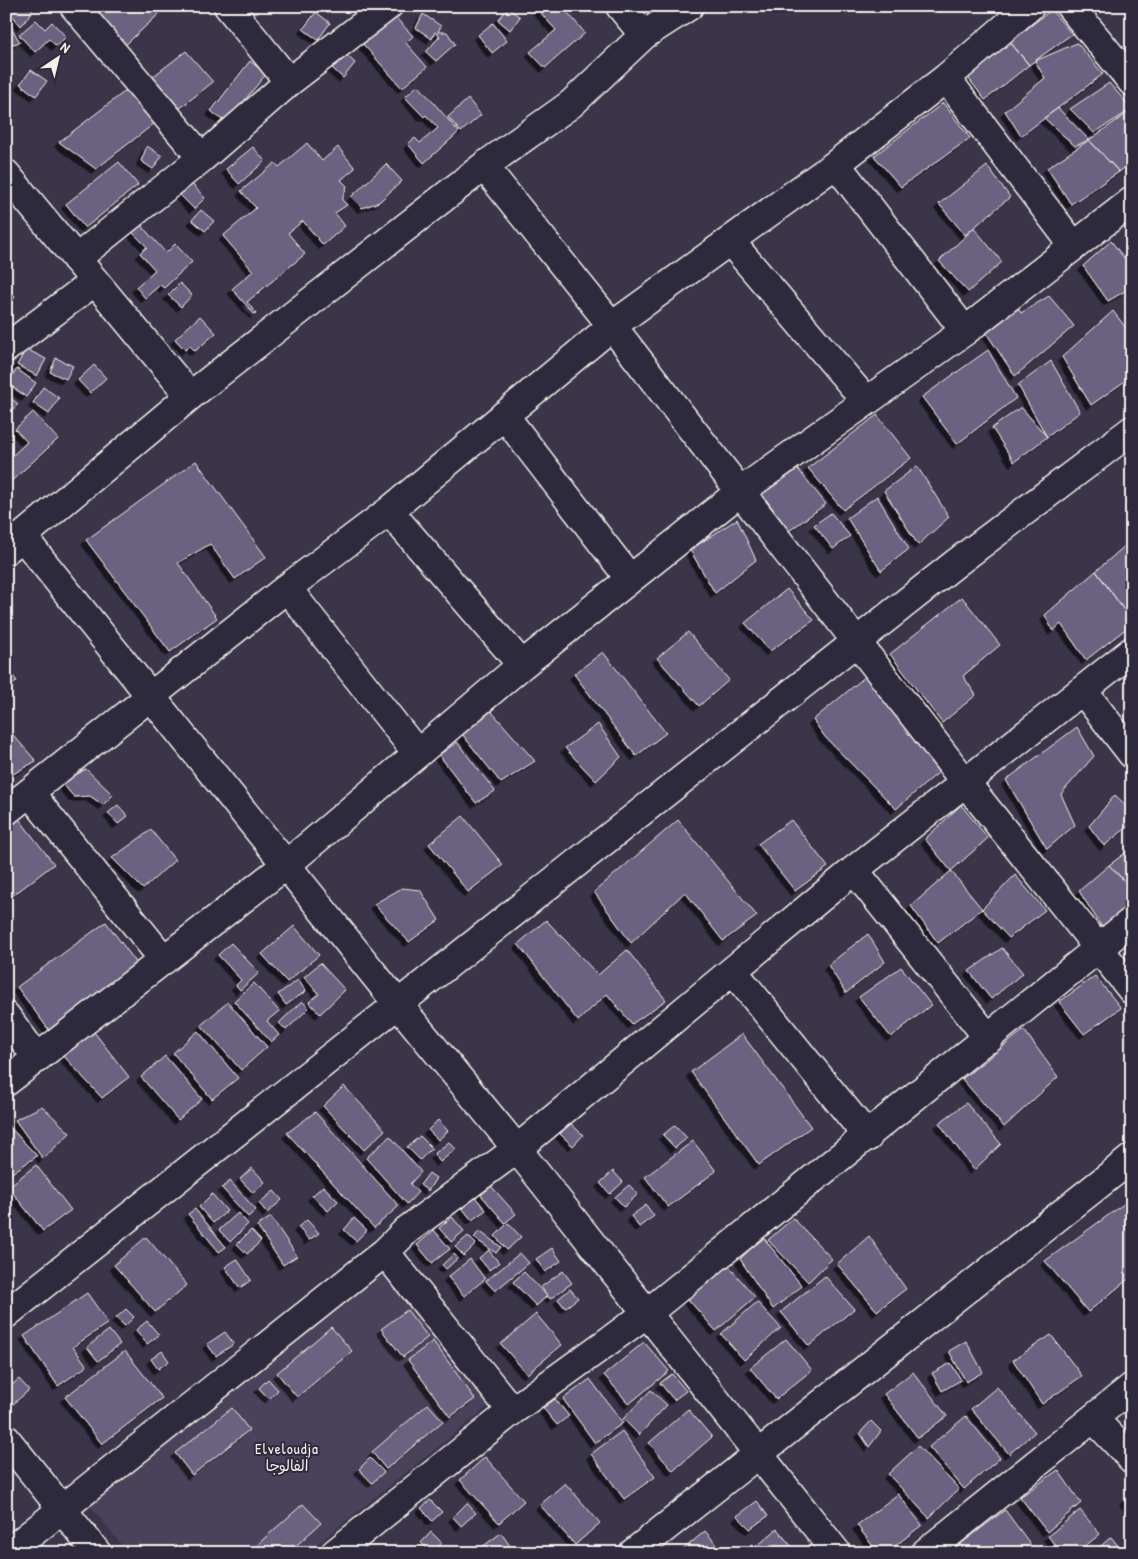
<svg xmlns="http://www.w3.org/2000/svg" width="1138" height="1559" viewBox="0 0 1138 1559" font-family="'Patrick Hand','Playpen Sans Arabic',sans-serif">
<style>
.built{fill:#49425a}
.building{fill:#6a6280;stroke:#f4f1e8;filter:url(#shadow)}
.lines{fill:none;stroke-linecap:round;stroke-linejoin:round}
.minor-casing{stroke:#f4f1e8;stroke-width:31}
.minor{stroke:#2f2a3d;stroke-width:28}
.labels{text-anchor:middle;dominant-baseline:central;stroke-width:4;stroke-linejoin:round;paint-order:stroke}
.neighbourhood-label{font-size:15px;letter-spacing:1px;fill:#f4f1e8;stroke:#2f2a3d}
</style>
<defs>
<filter id="shadow"><feDropShadow dx="-4.5" dy="4.5" stdDeviation="0" flood-color="#0009"/></filter>
</defs>
<rect width="100%" height="100%" fill="#3b354a"/>
<filter id="ink" filterUnits="userSpaceOnUse"><feTurbulence type="fractalNoise" baseFrequency=".02" numOctaves="2"/><feDisplacementMap in="SourceGraphic" scale="10" xChannelSelector="R" yChannelSelector="G"/><feConvolveMatrix kernelMatrix="1 2 1 2 8 2 1 2 1" color-interpolation-filters="sRGB"/></filter>
<g filter="url(#ink)">
<path class="built" d="M381,1270L490,1405L306,1553H128L89,1504Z"/>
<path class="building" d="M14,6H27L33,11L21,26L12,15Z
M102,6H152L159,14L121,49L91,16Z
M543,6H562L585,33L545,68L530,52L556,30L538,10Z
M508,8L520,17L510,30L498,20Z
M1051,10L1072,34L1029,65L1010,42Z
M316,12L330,23L318,40L303,29Z
M423,14L441,26L438,32H447L455,44L436,61L426,52L440,36L435,32L432,39L416,28Z
M395,17L413,36L406,43L427,67L402,88L363,44Z
M36,20L45,29L52,22L66,37L56,46L49,39L35,52L19,35Z
M493,23L507,41L492,53L478,35Z
M9,25L20,42L6,46V26Z
M1010,42L1029,65L985,100L966,75Z
M1077,43L1103,74L1021,136L1005,111L1045,78L1035,61Z
M186,51L213,82L180,108L151,78Z
M344,53L355,63L343,78L332,68Z
M250,61L266,74L226,123L211,111Z
M31,70L47,81L36,96L20,84Z
M1109,83L1132,109L1094,133L1070,109Z
M418,85L459,132L424,163L408,144L415,138L420,143L438,128L426,115L424,117L405,97Z
M128,89L155,123L96,169L59,142Z
M468,99L481,115L461,132L448,117Z
M943,103L970,138L901,187L874,156Z
M1058,108L1089,140L1075,146L1044,118Z
M1132,110V162L1119,172L1089,140Z
M1089,140L1119,172L1071,204L1047,168Z
M307,143L322,161L338,147L355,168L341,180L347,186L342,200L347,205L335,213L345,226L323,245L303,221L288,233L305,254L247,302L256,313L254,314L232,289L253,271L223,236L256,208L241,191L275,163L279,167Z
M147,146L162,156L153,169L141,161Z
M253,147L265,161L239,184L226,169Z
M119,162L138,185L85,228L66,204Z
M386,164L402,181L379,202L362,208L351,197Z
M987,166L1010,197L965,235L939,204Z
M192,184L205,198L194,209L180,195Z
M201,210L214,221L205,231L192,220Z
M139,223L166,253L175,244L192,262L164,288L160,285L145,298L136,287L155,270L140,253L147,247L131,231Z
M974,228L1002,262L968,292L939,261Z
M1111,241L1132,268V287L1108,301L1083,266Z
M180,283L192,295L181,307L168,295Z
M6,291L15,297L6,309Z
M1049,296L1074,326L1015,376L983,328L1016,305L1021,313Z
M1113,311L1132,336V376L1091,405L1062,357Z
M200,316L216,333L195,351L190,346L185,350L175,339Z
M26,349L46,359L37,376L17,365Z
M988,350L1016,398L957,444L922,397Z
M56,358L73,366L66,379L50,372Z
M1051,361L1080,412L1047,437L1018,385Z
M94,365L106,378L90,393L78,380Z
M17,369L36,383L26,397L7,383Z
M43,387L59,398L49,414L33,403Z
M6,394L18,404L6,417Z
M1021,407L1047,437L1014,462L992,428Z
M33,412L58,439L6,486V453L11,457L27,442L15,429Z
M877,415L911,458L843,510L808,468Z
M196,461L266,557L235,579L210,544L178,563L217,618L170,652L86,540Z
M917,466L949,517L918,545L884,491Z
M798,469L826,504L789,531L762,494Z
M877,496L909,549L881,571L847,518Z
M831,513L850,536L833,549L814,525Z
M737,519L756,560L715,593L690,550Z
M1127,544L1132,551V621L1096,571Z
M1096,571L1132,621V624L1086,660L1061,624L1053,631L1045,615Z
M787,589L814,620L770,651L745,623Z
M962,597L1000,645L963,676L976,695L942,723L890,654Z
M688,632L729,680L699,706L657,658Z
M603,652L666,733L636,756L574,674Z
M6,668L17,681L6,690Z
M866,676L939,772L896,809L825,737L813,720Z
M491,711L535,761L501,783L462,734Z
M598,724L621,757L596,781L565,748Z
M6,727L36,761L6,778Z
M1077,727L1094,756L1061,794L1075,825L1047,849L1006,780Z
M457,742L495,791L476,803L439,755Z
M86,769L113,795L103,805L90,796L74,797L62,783Z
M1115,795L1132,811V823L1104,846L1089,826Z
M118,805L128,816L118,824L108,813Z
M961,805L988,838L951,871L925,839Z
M16,815L54,864L11,897L6,891V822Z
M463,816L503,865L468,892L429,844Z
M678,820L757,916L723,941L685,892L631,943L594,892Z
M791,820L828,867L795,891L758,844Z
M151,830L175,860L143,889L112,858Z
M1132,848V889L1109,865Z
M1109,865L1132,889V901L1102,927L1079,891Z
M951,871L982,909L938,943L911,906Z
M1015,875L1045,910L1009,938L982,909Z
M402,888L420,890L439,920L409,942L374,904Z
M546,920L598,975L627,950L666,1000L632,1024L607,994L578,1021L518,944Z
M106,922L138,965L49,1030L17,987Z
M294,926L319,955L287,982L262,954Z
M868,934L885,962L846,993L828,965Z
M231,943L259,973L240,990L236,985L241,980L218,955Z
M1002,948L1023,973L991,999L969,971Z
M320,963L345,990L320,1014L309,1002L319,994L304,977Z
M901,967L931,1005L891,1037L859,997Z
M1095,976L1121,1008L1084,1034L1059,1002Z
M298,980L306,991L286,1005L278,994Z
M254,983L279,1011L267,1021L279,1035L271,1042L234,1001Z
M302,1001L309,1008L286,1030L279,1023Z
M228,1002L267,1047L241,1070L201,1025Z
M1024,1030L1058,1077L1004,1127L962,1079Z
M198,1031L238,1078L212,1099L173,1053Z
M94,1032L129,1077L102,1098L62,1054Z
M742,1034L811,1127L759,1165L691,1072Z
M165,1056L202,1099L178,1120L141,1077Z
M344,1086L385,1130L364,1150L323,1106Z
M966,1103L1001,1144L974,1170L939,1123Z
M42,1106L70,1133L43,1159L15,1120Z
M315,1112L399,1206L374,1228L287,1133Z
M438,1120L448,1131L438,1140L428,1130Z
M6,1123L37,1156L9,1175L6,1172Z
M570,1123L583,1135L573,1146L560,1134Z
M675,1125L687,1138L675,1148L663,1135Z
M390,1136L421,1172L410,1184L418,1192L407,1204L366,1158Z
M420,1136L432,1148L420,1160L407,1147Z
M693,1141L716,1171L668,1207L645,1177Z
M449,1142L456,1149L440,1162L434,1154Z
M36,1165L71,1210L43,1231L8,1187Z
M252,1168L265,1182L253,1193L240,1179Z
M613,1171L623,1182L610,1194L600,1183Z
M429,1173L436,1178L428,1191L420,1185Z
M230,1181L256,1210L248,1217L222,1188Z
M629,1185L638,1194L624,1207L615,1197Z
M323,1186L338,1201L328,1211L312,1196Z
M491,1186L516,1214L505,1223L481,1195Z
M274,1191L282,1200L267,1213L259,1203Z
M212,1194L227,1211L213,1223L199,1207Z
M474,1196L486,1210L472,1220L461,1207Z
M1132,1198V1276L1088,1312L1045,1261Z
M646,1205L654,1216L639,1227L631,1216Z
M195,1209L226,1247L219,1252L188,1214Z
M238,1213L248,1224L230,1242L219,1230Z
M271,1217L297,1256L283,1265L257,1226Z
M452,1217L464,1231L451,1242L439,1228Z
M354,1218L367,1230L356,1241L344,1230Z
M793,1218L832,1259L808,1282L768,1240Z
M307,1220L319,1233L309,1240L298,1227Z
M508,1223L521,1237L507,1250L495,1236Z
M251,1230L261,1241L247,1254L237,1244Z
M434,1230L450,1249L432,1263L417,1245Z
M479,1231L501,1247L496,1253L474,1238Z
M468,1236L476,1244L464,1256L455,1247Z
M869,1236L906,1289L877,1311L837,1264Z
M146,1237L187,1285L155,1312L114,1265Z
M763,1237L802,1286L773,1309L740,1259Z
M552,1248L561,1261L545,1272L536,1259Z
M489,1250L499,1263L489,1270L479,1258Z
M520,1253L529,1263L495,1291L486,1281Z
M454,1254L458,1258L446,1269L442,1265Z
M237,1259L251,1280L240,1288L225,1267Z
M470,1259L485,1279L464,1296L448,1277Z
M726,1263L755,1297L716,1331L687,1298Z
M563,1271L572,1283L550,1299L541,1287Z
M524,1272L547,1296L536,1306L513,1282Z
M825,1276L854,1309L809,1346L781,1312Z
M570,1289L578,1298L565,1308L558,1299Z
M87,1293L108,1323L73,1347L87,1366L58,1386L24,1336Z
M757,1302L781,1328L744,1360L721,1334Z
M126,1309L134,1317L125,1326L116,1318Z
M407,1310L428,1337L403,1357L381,1329Z
M536,1314L562,1345L527,1374L501,1344Z
M147,1321L159,1335L147,1344L136,1330Z
M331,1327L352,1351L297,1397L277,1373Z
M109,1330L120,1344L98,1361L87,1347Z
M225,1332L234,1344L216,1356L207,1344Z
M1051,1335L1082,1376L1042,1404L1013,1360Z
M786,1339L812,1370L776,1399L750,1368Z
M433,1341L475,1399L450,1417L408,1360Z
M966,1341L983,1372L966,1382L949,1351Z
M644,1342L669,1371L629,1404L604,1375Z
M125,1351L162,1398L102,1444L65,1397Z
M162,1351L169,1361L158,1369L151,1359Z
M951,1363L961,1380L942,1391L932,1373Z
M913,1372L947,1416L918,1438L884,1394Z
M672,1374L686,1391L674,1400L660,1383Z
M19,1379L29,1390L12,1405L6,1398V1390Z
M268,1379L278,1390L269,1399L259,1388Z
M590,1379L623,1423L595,1443L563,1399Z
M997,1387L1035,1432L1009,1454L971,1409Z
M651,1390L667,1405L639,1435L623,1419Z
M555,1399L569,1416L557,1425L543,1408Z
M428,1404L443,1421L386,1469L372,1452Z
M232,1408L249,1430L192,1475L175,1453Z
M688,1409L712,1437L673,1471L649,1443Z
M966,1416L1000,1458L964,1489L929,1447Z
M871,1421L881,1431L869,1447L860,1433Z
M622,1431L655,1477L624,1499L591,1454Z
M918,1446L959,1489L929,1518L888,1474Z
M485,1457L524,1501L499,1523L460,1480Z
M370,1458L384,1472L372,1483L359,1469Z
M1058,1470L1081,1503L1047,1532L1020,1497Z
M565,1483L600,1523L575,1545L540,1505Z
M1132,1492V1509L1124,1501Z
M898,1494L922,1525L886,1553H878L857,1525Z
M430,1500L442,1512L432,1521L421,1508Z
M757,1501L768,1516L750,1529L737,1516Z
M467,1503L476,1513L461,1526L453,1517Z
M303,1504L321,1523L288,1553L249,1552Z
M1005,1510L1031,1545L1021,1553H949Z
M1080,1510L1100,1534L1077,1553H1061L1048,1536Z
M777,1529L797,1553H749Z
M705,1531L724,1553H679Z
M431,1532L442,1543L432,1553L421,1543Z
M501,1533L515,1553H474Z
M1111,1537L1124,1553H1093Z"/>
<g class="lines">
<defs>
<path id="minor" d="M74,6L202,158
M228,6L289,82
M620,6L644,35
M1070,6L1132,82
M946,78L1074,246
M836,164L965,331
M484,166L612,326L965,782L1132,990
M6,174L190,396
M730,241L866,401
M76,259L202,158L289,82L388,6
M6,348L95,281
M504,415L630,579
M389,511L522,665
M22,536L397,1003L517,1149L837,1553
M6,550L190,396L484,166L571,104L644,35L689,6
M287,588L417,753
M1083,691L1132,754
M30,793L164,960
M6,811L287,588L389,511L612,326L836,164L946,78L1030,6
M854,870L989,1039
M733,971L868,1137
M6,1016L37,1058
M6,1082L286,865L522,665L741,491L965,331L1132,201
M385,1252L512,1411
M6,1314L956,563L1132,430
M1094,1419L1132,1459
M6,1439L97,1553
M7,1553L385,1252L407,1230L517,1149L854,870L1132,651
M335,1553L512,1411L646,1314L1132,921
M633,1553L1132,1158
M925,1553L1132,1387"/>
</defs>
<use href="#minor" class="minor-casing"/>
<use href="#minor" class="minor"/>
</g>
</g>
<g class="labels">
<g class="neighbourhood-label">
<text x="287" y="1448">Elveloudja<tspan x="287" dy="17">الفالوجا</tspan></text>
</g>
</g>
<rect width="1138" height="1559" fill="none" stroke="#2f2a3d" stroke-width="25"/>
<rect x="12" y="12" width="1113" height="1534" fill="none" stroke="#f4f1e8" stroke-width="2" filter="url(#ink)"/>
<g transform="translate(58 58) rotate(35)" stroke="#2f2a3d" stroke-width="4" paint-order="stroke">
<path d="M0-4L9 19L0 12L-9 19Z" fill="#f4f1e8"/>
<text y="-8" font-size="14" font-weight="bold" text-anchor="middle" fill="#f4f1e8">N</text>
</g>
</svg>
